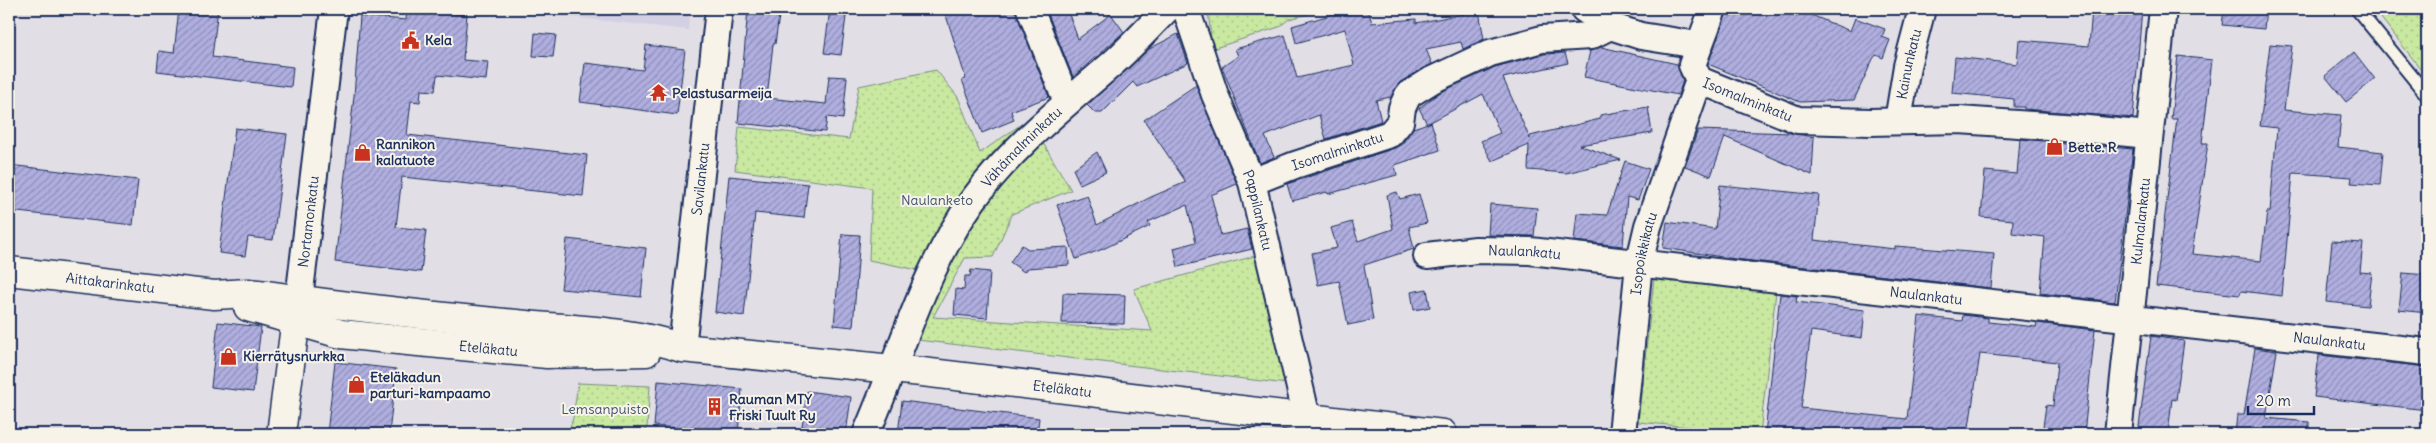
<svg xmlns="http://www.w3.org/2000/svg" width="2436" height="443" viewBox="0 0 2436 443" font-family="Delius,sans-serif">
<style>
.built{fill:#d3d0e3}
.green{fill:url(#green-dots);stroke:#728c7f}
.pitch{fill:#c9e8a0;stroke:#728c7f}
.building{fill:url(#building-hatch);stroke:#1b2f5e}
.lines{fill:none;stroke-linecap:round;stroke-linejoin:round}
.service-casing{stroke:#1b2f5e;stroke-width:16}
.minor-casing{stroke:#1b2f5e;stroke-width:30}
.secondary-casing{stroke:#1b2f5e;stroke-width:31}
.service{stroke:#f7f3e8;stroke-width:12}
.minor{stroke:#f7f3e8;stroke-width:26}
.secondary{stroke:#f7f3e8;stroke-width:28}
.labels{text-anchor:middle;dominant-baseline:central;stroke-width:4;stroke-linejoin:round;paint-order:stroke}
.poi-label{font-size:14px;font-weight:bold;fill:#1b2f5e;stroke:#f7f3e8;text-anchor:start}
.street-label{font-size:14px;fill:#1b2f5e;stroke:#f7f3e8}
.park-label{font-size:14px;fill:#3e546b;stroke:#f7f3e8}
</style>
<defs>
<pattern id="green-dots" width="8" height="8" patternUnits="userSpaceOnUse" patternTransform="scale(1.25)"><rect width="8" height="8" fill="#c9e8a0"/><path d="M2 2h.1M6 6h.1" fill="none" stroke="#acc78c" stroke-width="1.8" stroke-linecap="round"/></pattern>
<pattern id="building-hatch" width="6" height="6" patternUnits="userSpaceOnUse" patternTransform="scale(1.25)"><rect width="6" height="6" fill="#b0aedf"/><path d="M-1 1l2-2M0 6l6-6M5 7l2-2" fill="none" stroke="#8e8eb8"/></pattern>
</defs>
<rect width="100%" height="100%" fill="#e2dee5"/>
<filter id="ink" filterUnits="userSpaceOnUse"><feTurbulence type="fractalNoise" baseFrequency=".02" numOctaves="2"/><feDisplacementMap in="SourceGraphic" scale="10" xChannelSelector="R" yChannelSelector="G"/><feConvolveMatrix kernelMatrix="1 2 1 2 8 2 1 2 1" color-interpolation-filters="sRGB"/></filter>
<g filter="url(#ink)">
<path class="built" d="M497,9H690L688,30Z"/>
<path class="green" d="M1208,9H1328L1289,19L1279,27L1212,49Z
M2374,9H2427V77Z
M936,70L958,97L980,153L1036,114L1054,133L1043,143L1071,190L1012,214L993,257L965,258L933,317L1152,331L1134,289L1255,256L1287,384L892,337L918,270L869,260L872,188L735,170L739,127L849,139L859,86Z
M1654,279L1776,291L1760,434L1638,422Z
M578,383L650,386L647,427L643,434H568L573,418Z"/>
<path class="pitch" d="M633,9H666L665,15L632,12Z"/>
<path class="building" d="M179,9H218L212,57L293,67L291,87L157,71L159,51L174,53Z
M748,9H780L775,44H773L767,98L826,104L829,76L847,77L843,119L827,117L825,132L738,123Z
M830,9H847L841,55L824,53Z
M944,9H1015L1049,97L1011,111L1014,120L982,133L962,80L966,79Z
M1046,9H1067L1078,39L1111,14L1124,32L1073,77Z
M1351,9H1368L1372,23L1416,19V23L1479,11L1484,39L1463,49L1461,42L1426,49L1432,64L1400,82L1391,97L1376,100L1381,121L1326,139L1319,115L1265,136L1274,157L1260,163L1222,67L1238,56L1235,49L1285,35L1297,78L1354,65L1345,29L1296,43L1292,26Z
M1728,9H1797L1850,31L1855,18L1885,29L1882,37L1890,40L1883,58L1876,55L1873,59L1854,100L1800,102L1708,64Z
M2092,9H2142L2133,118L2024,109V107H2014V99L1952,93L1955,57L2017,64L2019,40L2089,46Z
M2224,9H2266L2264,29L2222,25Z
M407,10L467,15L463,60L488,62L486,80L437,75L435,91L421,90L420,102L411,101L407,135L587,155L583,196L402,177L396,227L426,230L421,272L335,262L354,96L360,16L406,20Z
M535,33L556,35L553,57L533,56Z
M1178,34L1188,63L1137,87L1133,82L1102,113H1095L1087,105L1149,49Z
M2270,44L2292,46L2284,110L2341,115L2338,147L2383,152L2380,185L2351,183L2352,177L2293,173L2282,296L2241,291L2240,295L2156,286L2177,119H2171L2178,56L2212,60L2202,143H2208L2192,254L2261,261L2267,212H2270L2277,128L2260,126Z
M646,45L685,50L677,115L580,102L585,63L643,70Z
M1601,47L1677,64L1683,81L1678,95L1584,77L1590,51Z
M2354,52L2375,79L2346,102L2325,76Z
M1565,53L1568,63L1503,78L1530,139V136L1600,119V115L1648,107L1652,133L1579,145L1621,160L1566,173L1528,170L1529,145L1492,161L1481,141L1500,133L1483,94L1427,124L1419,108L1439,93L1495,67L1544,54Z
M1196,85L1237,184L1211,195L1221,235L1247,229L1252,249L1178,267L1174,248L1196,242L1187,205L1148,222L1150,226L1103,249L1076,259L1057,205L1087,195L1097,225L1151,197L1186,182L1144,120Z
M1431,122L1440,150L1395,165L1397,175L1328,194L1327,192L1292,201L1287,184L1395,148L1402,144L1413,128Z
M235,128L287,134L273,240L248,237L245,256L219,253Z
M1698,130L1791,133L1814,137L1812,175L1725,137L1711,176L1685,166Z
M2020,139L2133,149L2115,302L2040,293L2045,237L2012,233L2013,220L1981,217L1985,171L2017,174Z
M1097,152L1106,172L1080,184L1073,169Z
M1625,161L1649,169L1638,200L1627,197L1623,246L1574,241L1577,213L1607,215Z
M9,165L138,180L133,225L9,211Z
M729,176L808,184L804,218L755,213L744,316L715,312Z
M1720,185L1819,195L1814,240L1895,249V246L1994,254L1991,288L1735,259L1663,248L1667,222L1715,229Z
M1397,192L1400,199L1419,194L1427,223L1409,227L1414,249L1364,265L1373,320L1348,325L1339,281L1318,285L1312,253L1337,248L1331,228L1352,222L1358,241L1393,229L1387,195Z
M1490,204L1537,208L1534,236L1488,235Z
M842,234L860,235L853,327L834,325Z
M567,239L646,248L641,297L561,289Z
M2332,241L2363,243L2360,272L2372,273L2368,306L2326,302Z
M1022,245L1028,249L1068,247L1069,265L1027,268L1024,272L1010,262Z
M971,270L990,272L987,318L954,315L956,289L964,290L965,276H970Z
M2403,273L2427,275V313L2399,310Z
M1427,289L1430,307L1414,310L1411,292Z
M1063,293L1125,295L1124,324L1062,323Z
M1780,294L1797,296L1796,302L1865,310L1862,338L1811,331L1801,408L1907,419L1919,316L1962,321L1963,315L1988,318V322L2036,327L2037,323L2095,330L2084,434H2042L2046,405L2053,406L2057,362L1980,354L1968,434H1765Z
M218,322L261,327L253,392L211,387Z
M2151,336L2184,341L2176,400L2172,399L2168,434H2138Z
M2255,348L2277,351L2266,418L2309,422V434H2235L2237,415H2244Z
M2319,355L2427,367V410L2314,397Z
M335,362L396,369L389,434H327Z
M658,381L742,389L738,434L703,431L702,434H675L676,428L654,426Z
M807,391L851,397L846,434H801Z
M902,401L1039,418L1037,434H978L945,430V434H898Z"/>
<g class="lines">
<defs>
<path id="service" d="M2357,9L2427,95"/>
<g id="minor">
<path d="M1030,9L1067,102"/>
<path id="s1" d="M1186,9L1215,95L1252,182L1307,418"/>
<path d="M1584,9L1610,26"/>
<path id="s2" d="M1713,9L1692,65L1699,80L1798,120L1870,122L1959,120L2077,128L2149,135"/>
<path id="s3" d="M1898,121L1907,66L1922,9"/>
<path id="s4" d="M1252,182L1295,165L1390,134L1400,122L1402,108L1408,95L1432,80L1490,53L1542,39L1590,36L1610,26L1641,36L1698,45"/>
<path id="s5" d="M1427,256L1476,250L1530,251L2427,352"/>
<path id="s6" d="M299,299L334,9"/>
<path id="s7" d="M682,348L719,9"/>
<path id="s8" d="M866,434C900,357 923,270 973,200C1012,147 1064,106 1113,63C1132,46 1149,27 1167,9"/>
<path id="s9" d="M1622,434L1639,264L1648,226L1699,80"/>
<path id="s10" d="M2118,434L2163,9"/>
</g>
<g id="secondary">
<path id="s11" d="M9,271L214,295L248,293L267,295C350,307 433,316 516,324C571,330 630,330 682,348L922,372L1443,434"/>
<path id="s12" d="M248,307L341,334L408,341L547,354L646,352"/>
<path d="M281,434L298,303"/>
</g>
</defs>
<use href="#service" class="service-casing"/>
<use href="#minor" class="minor-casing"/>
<use href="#secondary" class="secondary-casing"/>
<use href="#service" class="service"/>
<use href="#minor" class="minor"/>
<use href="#secondary" class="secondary"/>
</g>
</g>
<defs>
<symbol id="civic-bare" viewBox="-9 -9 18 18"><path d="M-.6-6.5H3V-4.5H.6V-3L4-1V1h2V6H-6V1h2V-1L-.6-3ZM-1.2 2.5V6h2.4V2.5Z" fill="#c8321e" stroke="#f7f3e8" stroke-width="2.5" paint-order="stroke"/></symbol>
<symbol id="temple-bare" viewBox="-9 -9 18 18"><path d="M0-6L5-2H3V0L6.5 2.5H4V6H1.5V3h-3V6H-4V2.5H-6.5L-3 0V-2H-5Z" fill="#c8321e" stroke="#f7f3e8" stroke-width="2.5" paint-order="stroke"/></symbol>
<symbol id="shop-bare" viewBox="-9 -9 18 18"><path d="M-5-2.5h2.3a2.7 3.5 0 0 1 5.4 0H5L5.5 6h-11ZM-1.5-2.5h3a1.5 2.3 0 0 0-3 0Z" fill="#c8321e" stroke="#f7f3e8" stroke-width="2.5" paint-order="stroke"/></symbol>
<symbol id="building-bare" viewBox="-9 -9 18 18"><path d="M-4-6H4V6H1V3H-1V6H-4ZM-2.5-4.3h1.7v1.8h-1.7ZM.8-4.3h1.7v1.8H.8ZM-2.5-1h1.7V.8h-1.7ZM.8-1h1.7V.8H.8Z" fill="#c8321e" stroke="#f7f3e8" stroke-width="2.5" paint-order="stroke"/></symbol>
</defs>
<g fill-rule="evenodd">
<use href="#civic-bare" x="398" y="28" width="25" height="25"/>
<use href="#temple-bare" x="646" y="80" width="25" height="25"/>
<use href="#shop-bare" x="2042" y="134" width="25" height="25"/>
<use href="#shop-bare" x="350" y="140" width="25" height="25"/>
<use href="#shop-bare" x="216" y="344" width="25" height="25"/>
<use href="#shop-bare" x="344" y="372" width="25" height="25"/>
<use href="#building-bare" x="702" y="394" width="25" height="25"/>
</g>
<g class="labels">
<g class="poi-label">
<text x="425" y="40">Kela</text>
<text x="672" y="93">Pelastusarmeija</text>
<text x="376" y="144">Rannikon<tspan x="376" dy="16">kalatuote</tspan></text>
<text x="2068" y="147">Bette. R</text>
<text x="243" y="356">Kierrätysnurkka</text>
<text x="370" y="377">Eteläkadun<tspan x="370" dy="16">parturi-kampaamo</tspan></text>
<text x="729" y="399">Rauman MTY<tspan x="729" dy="16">Friski Tuult Ry</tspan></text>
</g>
<g class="street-label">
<text stroke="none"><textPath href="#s3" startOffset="58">Kainunkatu</textPath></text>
<text stroke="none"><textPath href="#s2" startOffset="129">Isomalminkatu</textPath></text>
<text stroke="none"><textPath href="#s8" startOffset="330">Vähämalminkatu</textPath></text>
<text stroke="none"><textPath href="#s4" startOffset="91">Isomalminkatu</textPath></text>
<text stroke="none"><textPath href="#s7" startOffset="170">Savilankatu</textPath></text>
<text stroke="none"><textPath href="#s1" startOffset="214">Pappilankatu</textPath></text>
<text stroke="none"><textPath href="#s6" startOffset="78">Nortamonkatu</textPath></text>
<text stroke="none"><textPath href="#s10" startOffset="214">Kulmalankatu</textPath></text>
<text stroke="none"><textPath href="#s5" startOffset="98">Naulankatu</textPath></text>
<text stroke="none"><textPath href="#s9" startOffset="182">Isopoikkikatu</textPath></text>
<text stroke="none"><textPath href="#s11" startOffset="102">Aittakarinkatu</textPath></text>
<text stroke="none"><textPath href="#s5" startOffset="502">Naulankatu</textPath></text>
<text stroke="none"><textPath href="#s5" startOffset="908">Naulankatu</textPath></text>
<text stroke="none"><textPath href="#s12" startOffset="245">Eteläkatu</textPath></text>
<text stroke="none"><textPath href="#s11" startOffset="1061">Eteläkatu</textPath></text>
</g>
<g class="park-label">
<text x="937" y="200">Naulanketo</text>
<text x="605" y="409">Lemsanpuisto</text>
</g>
</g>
<rect width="2436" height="443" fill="none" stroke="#f7f3e8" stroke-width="30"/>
<rect x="15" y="15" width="2406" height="413" fill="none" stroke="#1b2f5e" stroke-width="2" filter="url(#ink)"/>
<path d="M2248 406v8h66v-8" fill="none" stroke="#1b2f5e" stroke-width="2.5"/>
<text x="2256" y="406" font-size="15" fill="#1b2f5e" stroke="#f7f3e8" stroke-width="4" paint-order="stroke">20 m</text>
</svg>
